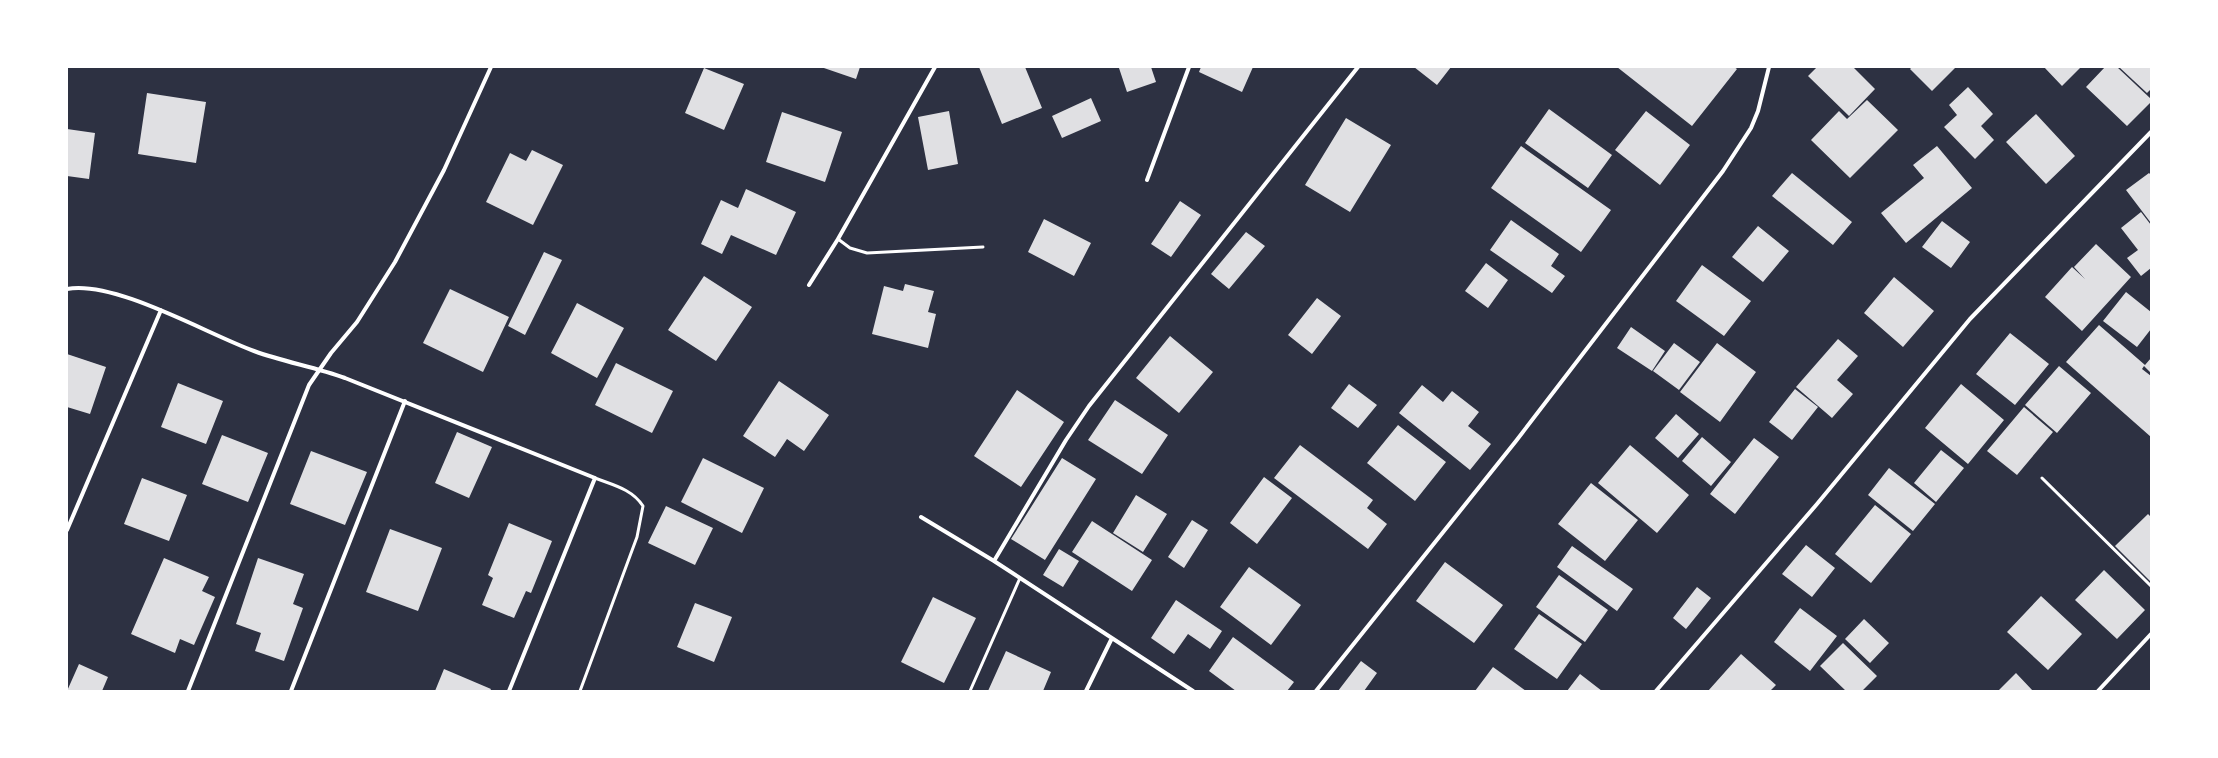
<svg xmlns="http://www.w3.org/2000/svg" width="2218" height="758" viewBox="0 0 2218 758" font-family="Commissioner,sans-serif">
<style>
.building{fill:#e0e0e3}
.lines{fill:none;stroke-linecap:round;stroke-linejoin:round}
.service{stroke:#fff;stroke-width:3}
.minor{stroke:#fff;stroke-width:4}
</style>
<rect width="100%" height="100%" fill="#2d3142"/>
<path class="building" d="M821,67H860L856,79Z
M979,67H1025L1042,108L1002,124Z
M1122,67H1151L1156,82L1127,92L1119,68Z
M1201,67H1253L1242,92L1199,72Z
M1414,67H1451L1437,85Z
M1617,67H1734L1737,69L1692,126Z
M1817,67H1853L1875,89L1849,116L1808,76Z
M1912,67H1956L1932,91L1910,69Z
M2044,67H2081L2062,86Z
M2105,67H2117L2151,99V102L2127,126L2086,87Z
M2119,67H2151V89L2147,93Z
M704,68L744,84L724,130L685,113Z
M1968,87L1993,114L1981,126L1994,140L1975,159L1944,127L1957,115L1949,105Z
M147,93L206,102L196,163L138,154Z
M1091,98L1101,121L1062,138L1052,116Z
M1867,100L1898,130L1850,178L1811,140L1839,111L1847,119Z
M1549,109L1612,155L1588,188L1525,143Z
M949,111L958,164L928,170L918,117Z
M1646,111L1690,145L1660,185L1615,150Z
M782,112L842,132L825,182L766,162Z
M2036,114L2075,156L2046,184L2006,142Z
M1346,118L1391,145L1350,212L1305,185Z
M67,129L95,133L89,179L67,176Z
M1521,146L1611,210L1581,252L1491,188Z
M1937,146L1972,188L1906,243L1881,213L1924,178L1913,165Z
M532,150L563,165L533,225L486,202L510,153L526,161Z
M1792,173L1852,222L1833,245L1772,196Z
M2149,173L2151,175V223L2126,190Z
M746,189L796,212L776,255L731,235L722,254L701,244L721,200L738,208Z
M1180,201L1201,215L1171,257L1151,244Z
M2141,212L2151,225V268L2141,276L2127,258L2138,250L2121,228Z
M1044,219L1091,243L1074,276L1028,252Z
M1511,220L1559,254L1551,266L1565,276L1552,293L1490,250Z
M1942,221L1970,242L1951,268L1922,247Z
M1758,226L1789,251L1763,282L1732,257Z
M1246,232L1265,246L1229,289L1211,274Z
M2096,244L2131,277L2082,331L2045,297L2072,267L2085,279L2074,267Z
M544,252L562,260L525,335L508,326Z
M1486,263L1508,280L1488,308L1465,291Z
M1702,265L1751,301L1724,336L1676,301Z
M704,276L752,307L716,361L668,330Z
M1894,277L1934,311L1903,347L1864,313Z
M905,284L934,291L928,312L936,314L928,348L872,334L884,286L903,291Z
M450,289L509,317L483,372L423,343Z
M2126,292L2151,312V329L2137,347L2103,321Z
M1317,298L1341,316L1312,354L1288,335Z
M577,303L624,328L597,378L551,353Z
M2099,325L2145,365L2151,358V373L2144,366L2142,369L2151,376V437L2066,362Z
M1631,327L1665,351L1652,371L1617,348Z
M2010,333L2049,364L2015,405L1976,374Z
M1170,336L1213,372L1179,413L1136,378Z
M1838,339L1858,356L1837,380L1853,394L1832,418L1796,387Z
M1674,343L1700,362L1679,390L1653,371Z
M1717,343L1756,372L1720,422L1680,392Z
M67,354L106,367L90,414L67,407Z
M616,363L673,391L652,433L595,405Z
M2059,366L2091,393L2057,433L2025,405Z
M779,381L829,415L804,451L787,439L775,457L743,436Z
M178,383L223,401L206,444L161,427Z
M1349,384L1377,405L1358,428L1331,408Z
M1961,384L2004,420L1968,464L1925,428Z
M1422,385L1443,402L1452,391L1479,412L1468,426L1491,444L1470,470L1399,413Z
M1795,389L1818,407L1792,440L1769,422Z
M1017,390L1064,422L1021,487L974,456Z
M1115,400L1168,435L1142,474L1088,440Z
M2024,407L2053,432L2017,475L1987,451Z
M1676,414L1699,434L1678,458L1655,438Z
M1398,425L1446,462L1415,501L1367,463Z
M457,432L492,447L469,498L435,483Z
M222,435L268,453L248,502L202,484Z
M1702,437L1731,462L1711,486L1682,461Z
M1754,438L1779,457L1735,514L1710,494Z
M1300,445L1373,500L1367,508L1387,524L1368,549L1274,478Z
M1630,445L1689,495L1657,533L1598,483Z
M1941,450L1964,468L1936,502L1914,483Z
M311,451L367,472L345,525L290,504Z
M703,458L764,488L742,533L681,502Z
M1062,458L1096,479L1045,560L1011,539Z
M1889,468L1935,504L1913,531L1868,495Z
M1264,477L1292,498L1257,544L1230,523Z
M142,478L187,495L169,541L124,524Z
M1591,483L1638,520L1605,561L1558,524Z
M1136,495L1167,514L1143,552L1113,533Z
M1875,505L1911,534L1871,583L1835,554Z
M666,506L713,528L695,565L648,543Z
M2148,514L2151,517V582L2115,546Z
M1192,520L1208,530L1184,568L1168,557Z
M1092,521L1152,560L1132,591L1072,552Z
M509,523L552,541L531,593L526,591L514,618L482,605L493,578L488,575Z
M390,529L442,548L418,611L366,592Z
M1806,545L1835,568L1812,597L1782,574Z
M1572,546L1633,589L1617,611L1557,567Z
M1059,549L1079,561L1063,587L1043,575Z
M164,558L209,577L202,591L215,597L194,645L180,639L175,653L131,634Z
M258,558L304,574L293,604L303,608L284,661L255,651L261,633L236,624Z
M1445,562L1503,605L1474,643L1416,601Z
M1249,567L1301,605L1271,645L1220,607Z
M2104,570L2145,610L2117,639L2075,600Z
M1559,575L1608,610L1585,642L1536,607Z
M1697,587L1711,598L1686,629L1673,618Z
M2041,596L2082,634L2048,670L2007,632Z
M933,597L976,618L944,683L901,662Z
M1176,600L1222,631L1210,649L1188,634L1174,654L1151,638Z
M695,603L732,617L714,662L677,647Z
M1800,608L1837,636L1810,671L1774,642Z
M1539,614L1582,644L1557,679L1514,649Z
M1864,619L1889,643L1870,663L1845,639Z
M1233,637L1294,682L1287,691H1236L1209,671Z
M1843,643L1877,676L1862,691H1846L1820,666Z
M1006,651L1051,672L1043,691H988Z
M1741,654L1776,685L1770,691H1708Z
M1361,661L1377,673L1364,691H1338Z
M79,664L108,677L102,691H67Z
M1493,667L1526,691H1475Z
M444,669L491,689L490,691H435Z
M2016,673L2033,691H1998Z
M1580,674L1602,691H1567Z"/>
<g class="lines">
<path class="service" d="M838,239L850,248L867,253L983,247
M2042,478L2151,586
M580,691L637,537L643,506C632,489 613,485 595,478
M970,691L1020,578"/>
<path class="minor" d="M1147,180L1189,67
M809,285L838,239L935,67
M67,289C115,280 207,334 254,351C284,362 315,367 345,378L595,478L509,691
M921,517L994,561L1193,691
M67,530L161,310
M994,561L1066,440L1089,406L1358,67
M188,691L309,385L331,353L357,322L395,262L444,170L491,67
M291,691L405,401
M1086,691L1112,638
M1316,691L1516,441L1723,171L1751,128L1758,111L1769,67
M1656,691L1817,504L1970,319L2151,132
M2098,691L2151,634"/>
</g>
<rect width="2218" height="758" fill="none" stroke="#ffffff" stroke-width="136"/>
</svg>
